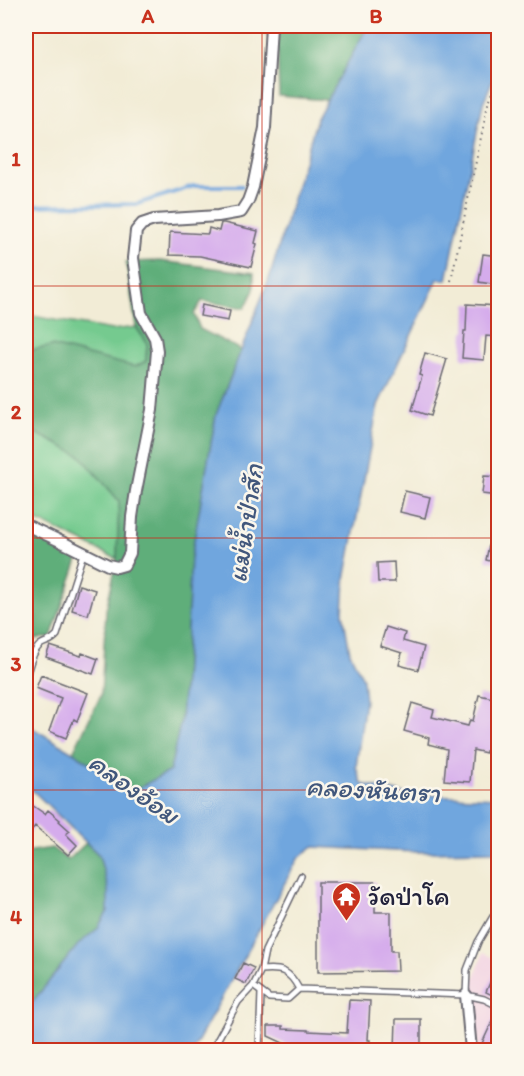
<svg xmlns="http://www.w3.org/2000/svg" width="524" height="1076" viewBox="0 0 524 1076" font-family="Itim,'Playpen Sans Thai',sans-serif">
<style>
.built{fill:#f2d0e2}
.green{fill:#74ca8f;stroke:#4b7665;stroke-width:1.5}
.forest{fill:#5fae7a;stroke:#40685a;stroke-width:1.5}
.water{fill:#70a6de;stroke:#49648c;stroke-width:1.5}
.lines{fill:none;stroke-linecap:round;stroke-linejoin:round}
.stream{stroke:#70a6de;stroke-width:4}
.building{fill:#d5acec}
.lane-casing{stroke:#6b6971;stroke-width:8}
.street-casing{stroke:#6b6971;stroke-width:14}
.path{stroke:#6b6971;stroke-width:2;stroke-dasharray:1.5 4.5;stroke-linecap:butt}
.lane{stroke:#fff;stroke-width:5}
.street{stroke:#fff;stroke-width:10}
.grid{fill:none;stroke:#c8321e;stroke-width:1.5;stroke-opacity:0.55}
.labels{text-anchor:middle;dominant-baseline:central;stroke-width:5;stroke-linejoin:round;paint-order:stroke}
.poi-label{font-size:26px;fill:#22223b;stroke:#fbf7ec;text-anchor:start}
.water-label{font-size:27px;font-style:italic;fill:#41577c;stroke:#fbf7ec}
.neatline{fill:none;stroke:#c8321e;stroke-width:2}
.grid-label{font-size:20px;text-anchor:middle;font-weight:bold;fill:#c8321e}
</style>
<rect width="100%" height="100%" fill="#fbf7ec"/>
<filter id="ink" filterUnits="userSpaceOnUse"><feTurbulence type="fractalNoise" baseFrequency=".0167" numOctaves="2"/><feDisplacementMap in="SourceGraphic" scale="12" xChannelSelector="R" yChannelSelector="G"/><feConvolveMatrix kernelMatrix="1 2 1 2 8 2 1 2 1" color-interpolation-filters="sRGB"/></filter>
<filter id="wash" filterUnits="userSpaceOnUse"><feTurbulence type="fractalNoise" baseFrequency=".008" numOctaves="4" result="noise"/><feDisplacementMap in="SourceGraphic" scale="24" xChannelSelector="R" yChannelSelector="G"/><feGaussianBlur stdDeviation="1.35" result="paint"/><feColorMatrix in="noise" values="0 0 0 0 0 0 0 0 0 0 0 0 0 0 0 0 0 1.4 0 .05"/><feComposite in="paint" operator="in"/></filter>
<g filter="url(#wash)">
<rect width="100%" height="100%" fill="#f2ecd6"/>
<path class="built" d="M483,953L498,960V1050H478L472,985Z"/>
<path class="green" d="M32,316L112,330L136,327L147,343L146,361L135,367L52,346L26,351V317Z
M26,428L81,456L119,501L117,559L45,524L26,518Z"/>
<path class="forest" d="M264,26H368L327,100L279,96L277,36L263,34Z
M160,261L254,273V290L245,308L202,301L194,314L200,329L241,350L216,415L191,558L185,666L181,720L170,771L133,791L73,752L101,695L106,610L117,559L119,501L81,456L26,428V351L52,346L135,367L146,361L147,343L136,327L126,262Z
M26,530L37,534L79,557L51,637L37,639L26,638Z
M86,843L99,855L108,888V911L97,929L78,945L31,1004L26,1014V852L52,848L68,860Z"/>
<path class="water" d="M368,26H498V67L483,103L447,280L438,279L378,405L345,580L343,613L350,653L363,679L365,701L356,767L362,784L406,794L498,798V851L417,852L312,847L298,859L193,1050H26V1014L31,1004L78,945L97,929L108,911V888L99,855L26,784V724L73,752L133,791L170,771L181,720L185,666L191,558L216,415L270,276L317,118Z"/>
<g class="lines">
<path class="stream" d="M26,206L137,204L194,186H242"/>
</g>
<g id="blocks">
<path class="building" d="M221,223H224L258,231L255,243L257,244L251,267L200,256L169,255L170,232L208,234L209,228L219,231Z
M483,254L498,256V285L479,282Z
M467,304L498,306V337L486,336L484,360L462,358L464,331H466Z
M202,305L230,311L228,321L200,316Z
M425,353L447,359L430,416L412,410L422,376L419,375Z
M484,476L498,477V496L482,494Z
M405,491L430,497L425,518L400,512Z
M489,545L498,547V563L486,560Z
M394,562L395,582H378L377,563Z
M79,585L95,590L88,615L72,610Z
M386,627L405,633L403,641L424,647L418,670L399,665L402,653L380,646Z
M50,646L81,656L82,653L98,659L93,674L46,657Z
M41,675L88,693L77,721L74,719L66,738L49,731L61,698L36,688Z
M479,695L498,699V754L486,751V753L473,750L470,782L444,780L447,749L428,744L429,738L404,731L412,703L434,710L432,717L468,726L470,720L473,721Z
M26,801L45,814L48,810L60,820L59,821L70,831L66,834L77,845L68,855L35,826L26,837Z
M318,882H375V912H391V951H397L398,971L318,972Z
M243,963L254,968L246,984L235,979Z
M498,964V998L486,992Z
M349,1000L370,1001L368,1040H370V1050H298L268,1036V1026H283V1029L308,1030V1031L347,1033Z
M497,1011H498V1050H479Z
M396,1019H421V1050H395Z"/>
</g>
</g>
<g filter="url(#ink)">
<use href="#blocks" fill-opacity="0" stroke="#6b6971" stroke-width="1.5"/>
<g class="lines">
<defs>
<path id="lane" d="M26,677C29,667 32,652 40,645C47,640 50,643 57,635L83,554
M253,986L269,998L288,999L299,989C289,970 281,968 261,970
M299,989L466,995L484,999L498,1006
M466,995L467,970L478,942L498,908
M212,1050L238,1002L253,986L261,970L265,951L301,876
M259,1050L261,992"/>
<path id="street" d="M26,525L62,542L108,565L117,567L124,565L130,553L132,517L136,491L152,410L157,351L155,338L141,313L133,258L136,231L142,224L154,220L218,216L241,212L248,201L253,187L265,128L271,26
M466,995L471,1050"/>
</defs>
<use href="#lane" class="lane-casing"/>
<use href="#street" class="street-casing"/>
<path class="path" d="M451,281L488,104L498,79"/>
<use href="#lane" class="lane"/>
<use href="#street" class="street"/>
</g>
</g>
<path class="grid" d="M262,26V1050M26,286H498M26,538H498M26,790H498"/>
<defs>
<symbol id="temple-pin" viewBox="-11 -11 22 30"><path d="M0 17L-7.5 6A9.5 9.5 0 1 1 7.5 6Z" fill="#c8321e" stroke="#fbf7ec"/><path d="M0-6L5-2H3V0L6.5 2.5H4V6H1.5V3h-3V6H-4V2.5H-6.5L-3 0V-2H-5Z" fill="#fff"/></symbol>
</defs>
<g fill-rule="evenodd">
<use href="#temple-pin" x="330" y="880" width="33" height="45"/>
</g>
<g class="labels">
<g class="poi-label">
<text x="368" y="896">วัดป่าโค</text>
</g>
<g class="water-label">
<text transform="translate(245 523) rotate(-82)">แม่น้ำป่าสัก</text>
<text transform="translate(134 788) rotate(35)">คลองอ้อม</text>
<text transform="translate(373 789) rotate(3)">คลองหันตรา</text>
</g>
</g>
<rect width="524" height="1076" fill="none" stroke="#fbf7ec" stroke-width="66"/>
<rect x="33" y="33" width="458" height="1010" class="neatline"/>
<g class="grid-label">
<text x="148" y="23">A</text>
<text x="376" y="23">B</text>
<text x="16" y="166">1</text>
<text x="16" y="419">2</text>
<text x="16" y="671">3</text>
<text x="16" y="924">4</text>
</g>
</svg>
